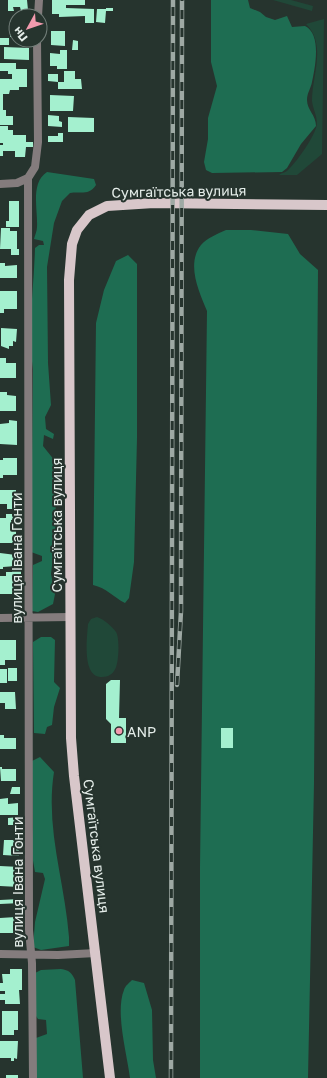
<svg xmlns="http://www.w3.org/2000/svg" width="327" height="1078" viewBox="0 0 327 1078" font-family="'Golos Text',sans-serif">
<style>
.green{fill:#204838}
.forest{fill:#1e6d52}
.building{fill:#a4f0cf}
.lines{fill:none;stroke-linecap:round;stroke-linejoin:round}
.minor{stroke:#847c7d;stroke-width:8}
.primary{stroke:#d8c7ca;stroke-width:10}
.rail-casing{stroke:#9ea9a4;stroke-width:4.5}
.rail{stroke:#26342e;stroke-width:3;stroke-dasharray:9;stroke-linecap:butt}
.poi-dot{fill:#f29aae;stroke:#26342e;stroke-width:1.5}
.labels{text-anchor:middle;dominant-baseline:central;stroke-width:4;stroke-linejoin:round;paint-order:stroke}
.street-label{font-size:14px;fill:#e4ede9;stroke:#26342e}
.poi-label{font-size:14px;fill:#e4ede9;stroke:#26342e;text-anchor:start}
</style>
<rect width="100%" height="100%" fill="#26342e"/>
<path class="green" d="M273,0H291L313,6L312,11Z
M324,19L322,154L297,175H279C281,173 284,173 287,171C296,163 312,140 316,128C319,119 313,110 312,101C312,75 327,45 306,24Z
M97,617C103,619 112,626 116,632C120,638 119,666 114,671C111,676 106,677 100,677C82,675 87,638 88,624L91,619Z"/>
<path class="forest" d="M211,0H248L250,8L260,12L266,17L275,20L287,16L292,27L305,26C322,34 315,68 312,82C311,88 307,93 307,100C307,110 316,115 316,126L301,144L287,168L282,172L212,173L206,170L204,162L208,139V118L217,86L211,62Z
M47,172L94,179L96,185C89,196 81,191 70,193L62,201L54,223L47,267L48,363L51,405L45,417L46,429L54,434L53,439L44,435L43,446L55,461L56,531L51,574L55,594L53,604L38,612L32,611L33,565L42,561V556L31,552L33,369C27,329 34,289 35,248L39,245H44L43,241L34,239C35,235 37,231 37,227C38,210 30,183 47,172Z
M226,230H251L288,234L300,254L318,270L314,783L308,1078H200V867L207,311C199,292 186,264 201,245C207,238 217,234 226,230Z
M128,255L137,264V438L134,562L129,598L125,603C113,597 107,588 93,585L96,323L104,290L116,261Z
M41,637H51L55,640L54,682L60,688L54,707L52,725L47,727L45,734L34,733L33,642Z
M40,757L54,772C45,828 65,882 69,937V946L41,950L33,947L35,922L45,879L43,873L35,872L31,849L33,827L32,761Z
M61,969C69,970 72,973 75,980L83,1078H36V1038L47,1034L46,1020L38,1019L36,1016L35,973L41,970Z
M132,980L144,983L152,1010L153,1060L156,1078H130C127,1054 115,1012 124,990C125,986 129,983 132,980Z"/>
<path class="building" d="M8,0H27L28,10L21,11L20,7H13L14,11H8Z
M52,0H85V5H66V8L94,9V23H85V16L59,17V14H52Z
M106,8H113V11H106L105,23L96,22L97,9H106Z
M10,21H16V37H10Z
M51,31H65V46L51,45Z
M0,38H9V45H0Z
M73,40L78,41V50H72Z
M4,47L29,48V60L4,59Z
M60,50H67V69H57V66H50V53L60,54Z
M0,63H16V69H27V87H19V90H10L9,94H3V110H6V116H13V125H0V79H12V74H8V71H0Z
M64,71H75V79H81L82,89H58V82H64Z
M48,74H58V82L48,81Z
M50,95L74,96L73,111H50Z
M48,115L59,116V121L62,122V127L48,126Z
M68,117L94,118V132H68Z
M0,126H8V130H13V135H26V142H33V147H26L25,157H15V151H3V156H0V145H3V143H0Z
M58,133H63V142H48V136H58Z
M9,201H19V227H6V221H9Z
M1,228H10V231H17V249H19V255H11V249H0Z
M0,263H5V266L17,265V278H0Z
M0,291H17V309H4V313H0Z
M1,328L17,329L16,342L13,341V346H9V349L1,346Z
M0,358H6V363H16V378H0Z
M0,392H7V395L16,396V411H0Z
M9,420L17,421V445L0,444V424L9,423Z
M3,458H17V475H3V478H0V460H3Z
M0,490H16L15,509H7V504H0Z
M6,514H21V520H11L12,528H16V543H0V518H6Z
M0,553L16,555V566L3,567V569H0Z
M12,567H21V583H17V594H0V576H6V572H12Z
M0,640H16V660H5V665H0Z
M8,668H17V681H8Z
M0,669H7V683H0Z
M111,680H120L119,718H126V743H111V724L106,719V684Z
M0,692H15L16,709H5V703H0Z
M221,728H233V748H221Z
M0,735H4V738H16V749H0Z
M0,767H2V769H16V781H1Z
M12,787H20V794H10Z
M8,798V804L18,803V815H0V799Z
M20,817L21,829H14V825H8V818Z
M4,840H19V856L3,855Z
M0,866L20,867L19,887L0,886Z
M20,899L21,903L0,904V900Z
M16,917V933H0V918Z
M10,969H22V990H19L20,1004H5V1000H0V994H5V991H0V983H3L2,974H10Z
M2,1011H18V1030H14V1035H2Z
M0,1041H18L17,1059L14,1058V1061H11V1058H0Z
M6,1075H18V1078H6Z"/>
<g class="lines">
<path class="minor" d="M38,16L39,0
M0,184L17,183L28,178
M0,618L70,617
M0,954L58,955L96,953
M33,1078L32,963L29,930L28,178L35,167L38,142L37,40"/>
<path class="primary" d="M110,1078L74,776L71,738L69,280L72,244L77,230L89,215L107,206L154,203L327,205"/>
<defs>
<path id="rail" d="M177,685L181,611L182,0
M171,1078L173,0"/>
</defs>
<use href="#rail" class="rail-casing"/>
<use href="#rail" class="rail"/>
</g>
<circle class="poi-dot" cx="119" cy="731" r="4"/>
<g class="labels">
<g class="street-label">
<text transform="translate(179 191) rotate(-1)">Сумгаїтська вулиця</text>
<text transform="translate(56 525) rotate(-90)">Сумгаїтська вулиця</text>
<text transform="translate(16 558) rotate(-90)">вулиця Івана Гонти</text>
<text transform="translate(97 846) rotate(83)">Сумгаїтська вулиця</text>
<text transform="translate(17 882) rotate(-90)">вулиця Івана Гонти</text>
</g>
<g class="poi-label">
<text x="127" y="731">ANP</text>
</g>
</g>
<g transform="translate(28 28) rotate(230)"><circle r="19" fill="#26342e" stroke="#727e79"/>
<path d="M0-3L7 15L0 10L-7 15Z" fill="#f29aae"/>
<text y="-6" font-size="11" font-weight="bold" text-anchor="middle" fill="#e4ede9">Пн</text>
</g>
</svg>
